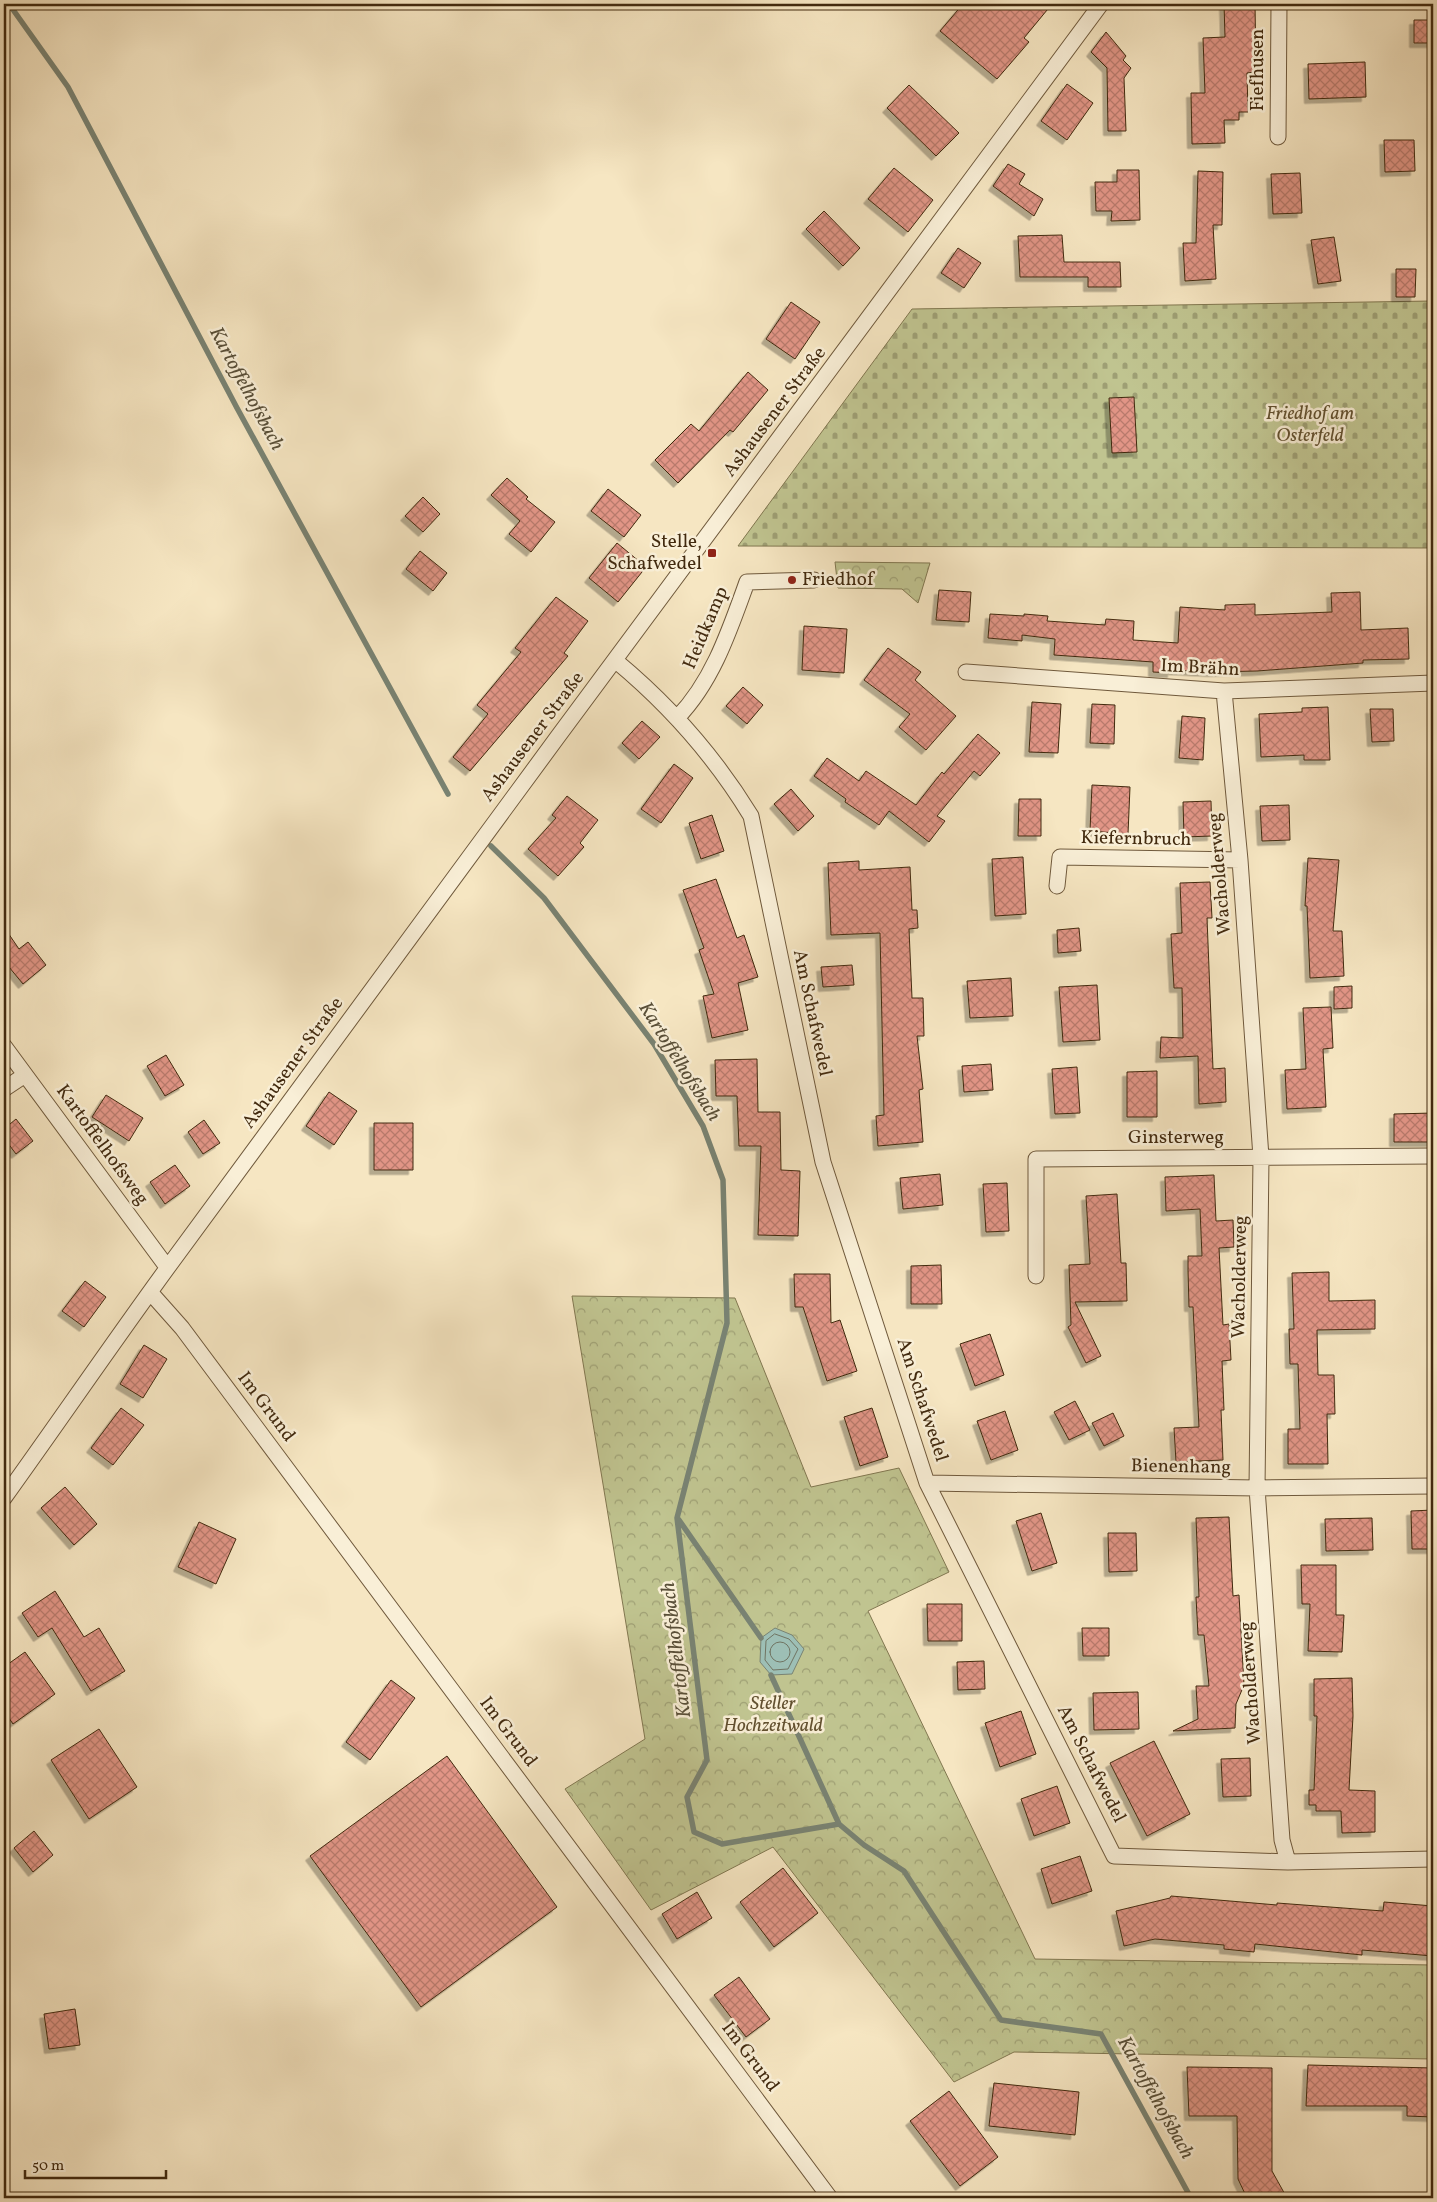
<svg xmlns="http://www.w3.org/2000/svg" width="1437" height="2202" viewBox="0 0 1437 2202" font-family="Vollkorn,serif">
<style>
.forest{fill:url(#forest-crowns);stroke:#817750}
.cemetery{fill:url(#cemetery-stones);stroke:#817750}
.water{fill:#9dbfb5;stroke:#798373}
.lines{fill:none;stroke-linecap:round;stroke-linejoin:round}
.shore{stroke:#707462;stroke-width:1}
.stream{stroke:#798373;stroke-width:5.5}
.building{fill:url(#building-cross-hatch);stroke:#422a0f;filter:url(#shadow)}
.minor-casing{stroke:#6f593c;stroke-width:17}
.minor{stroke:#f9efd7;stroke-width:15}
.poi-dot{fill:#8f2418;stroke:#f9efd7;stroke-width:2}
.labels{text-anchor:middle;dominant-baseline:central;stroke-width:5;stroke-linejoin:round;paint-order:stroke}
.street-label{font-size:19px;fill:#422a0f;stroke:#f9efd7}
.park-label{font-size:19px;font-style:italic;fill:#62502f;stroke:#f9efd7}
.poi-label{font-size:19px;fill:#422a0f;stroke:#f9efd7;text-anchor:end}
.water-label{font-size:20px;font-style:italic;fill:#594f38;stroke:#f9efd7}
</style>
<defs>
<pattern id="forest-crowns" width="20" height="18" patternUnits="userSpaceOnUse" patternTransform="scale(1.25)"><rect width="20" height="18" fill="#c0c490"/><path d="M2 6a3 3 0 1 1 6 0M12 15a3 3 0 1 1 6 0" fill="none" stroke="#9e9f74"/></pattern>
<pattern id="cemetery-stones" width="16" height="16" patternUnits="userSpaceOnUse" patternTransform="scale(1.25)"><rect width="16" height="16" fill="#c0c490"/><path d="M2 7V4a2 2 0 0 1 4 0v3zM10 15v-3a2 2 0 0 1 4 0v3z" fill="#9e9f74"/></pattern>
<pattern id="building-cross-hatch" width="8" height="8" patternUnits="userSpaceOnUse" patternTransform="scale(1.25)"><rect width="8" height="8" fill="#e19586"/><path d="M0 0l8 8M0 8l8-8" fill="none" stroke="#b87a6c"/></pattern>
<filter id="shadow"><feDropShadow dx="-4.5" dy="4.5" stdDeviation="0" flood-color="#0004"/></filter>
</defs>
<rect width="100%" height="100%" fill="#f6e6c2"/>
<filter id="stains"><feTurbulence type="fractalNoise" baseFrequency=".004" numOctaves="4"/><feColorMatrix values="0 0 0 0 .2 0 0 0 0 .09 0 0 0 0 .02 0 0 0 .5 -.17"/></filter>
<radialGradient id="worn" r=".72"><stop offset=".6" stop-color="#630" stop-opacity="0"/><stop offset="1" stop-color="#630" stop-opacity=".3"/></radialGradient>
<path class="forest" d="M835,562L930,563L918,603L902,589L838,588Z
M572,1296L735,1298L811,1487L899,1468L949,1572L868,1611L1035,1959L1433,1965V2059L1014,2052L954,2082L773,1847L651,1910L565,1789L645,1739Z"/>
<path class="cemetery" d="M1433,301V548L738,546L912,309Z"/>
<path class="water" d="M775,1628L792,1635L804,1649L792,1674L771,1675L760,1662L761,1638Z"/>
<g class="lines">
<path class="shore" d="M775,1634L789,1639L798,1649L788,1669L773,1670L765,1660L766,1641Z
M770 1652a10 10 0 1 1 20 0a10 10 0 1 1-20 0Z"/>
<path class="stream" d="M9,4L68,87L237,408L448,794
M491,846L544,898L654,1044L703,1126L723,1180L727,1323L677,1518L707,1760L687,1797L694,1832L722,1844L839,1824L864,1845L904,1871L1001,2020L1101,2034L1191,2198
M679,1520L761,1638
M771,1675L839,1824"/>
</g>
<path class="building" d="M963,4H1052L1024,38L1029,42L997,79L940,31Z
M1224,4H1255L1256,72L1247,73L1248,112H1239V120H1224L1225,143L1192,144L1191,93H1205L1203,38L1225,37Z
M1414,20H1433V43H1414Z
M1106,32L1126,56L1123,60L1131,68L1124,78L1126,131H1108L1107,68L1091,52Z
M1365,62L1366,97L1309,99L1308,64Z
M1067,84L1093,103L1067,140L1041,121Z
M909,85L959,133L936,156L887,108Z
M1384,140H1414L1415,171L1385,172Z
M1008,164L1025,174L1019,184L1043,199L1034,216L993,186Z
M894,168L933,200L908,232L868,199Z
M1117,170H1139L1140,220L1111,221L1112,211H1096L1095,182H1117Z
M1198,171L1223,172L1222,225H1213L1216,279L1185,281L1183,243H1196Z
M1300,173L1302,213L1273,214L1271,174Z
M824,211L860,248L843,266L806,229Z
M1062,235L1064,262H1120L1121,287H1088V277H1020L1018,236Z
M1334,237L1341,281L1318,284L1311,240Z
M958,248L981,263L964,288L941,273Z
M1396,269H1416L1415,297H1396Z
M791,302L820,322L795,359L766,339Z
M748,372L768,390L733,432L730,430L678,483L655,460L691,424L699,431Z
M1134,397L1137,452L1112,453L1109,398Z
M507,478L528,497L526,499L555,522L531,552L509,534L520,521L491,495Z
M608,489L641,515L624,537L591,511Z
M423,497L440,514L423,532L405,516Z
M617,543L646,567L618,602L589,578Z
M420,551L447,573L433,591L406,569Z
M939,590L971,592L969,622L936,620Z
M1360,592L1361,630L1408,628L1409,659L1363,660V663L1257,671L1212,672L1172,670V673L1153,672V662L1054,655L1055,639L1022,635V641L988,638L990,614L1024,616V614L1048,616L1047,621L1105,625L1106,619L1134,621L1133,640L1178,643L1180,607L1225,610V605L1255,604V615L1332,612L1331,593Z
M556,597L588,621L564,653L568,656L470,771L453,757L488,714L477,705L521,652L515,648Z
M804,626L847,629L844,673L802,670Z
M888,648L921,672L915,680L956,716L926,750L899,727L910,714L864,680Z
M743,687L763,705L747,724L726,706Z
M1032,702L1061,704L1058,753L1029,752Z
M1092,704L1115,705L1114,744L1090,743Z
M1328,707L1330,760H1304V755L1261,757L1259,714L1302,712V708Z
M1370,709H1393L1394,741L1372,742Z
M1182,716L1205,718L1203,760L1179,758Z
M642,721L660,737L639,759L622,743Z
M978,734L1000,753L980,776L974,771L937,816L945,821L929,842L889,811L879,825L845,802L846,799L814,776L827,758L859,781L866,771L916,805L942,772L944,774Z
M674,764L693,778L661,823L641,809Z
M1092,785L1130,787L1128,834L1090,831Z
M791,789L814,816L798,831L774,804Z
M567,796L598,820L580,843L584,847L558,876L528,849L556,818L552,815Z
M1019,799H1041V836H1018Z
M1211,801L1212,836L1184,837L1183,802Z
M1289,805L1290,840L1262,841L1260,806Z
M712,815L724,851L701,859L689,823Z
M1023,857L1026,914L995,916L992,859Z
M1308,858L1339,860L1333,931H1342L1344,976L1310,978L1307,906H1305Z
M859,861V870L910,867L912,910H917L918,928L909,929L912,998H923L924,1036H917L923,1089L919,1090L923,1142L878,1146L876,1116L884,1115L880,933L831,935L828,863Z
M716,879L737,938L744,935L758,977L738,983L748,1030L712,1038L703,996L714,994L699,950L704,948L683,890Z
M1210,882L1212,918H1207L1213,1069L1225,1068L1226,1102L1199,1104L1198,1056L1160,1058L1161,1037L1183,1038L1182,988H1174L1171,934L1182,933L1180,883Z
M4,927L19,949L28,942L46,965L23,984L4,961Z
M1079,928L1081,951L1058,953L1057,930Z
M852,965L854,985L823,987L821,967Z
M1011,978L1013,1016L970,1018L967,981Z
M1097,985L1100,1040L1063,1042L1059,987Z
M1352,986V1008L1334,1009V987Z
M1331,1007L1333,1048L1323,1049L1326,1107L1287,1109L1285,1070L1306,1069L1303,1008Z
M166,1055L184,1085L165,1096L147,1066Z
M757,1059L758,1112H780L781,1170L800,1171L798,1236L758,1235L761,1146H739L737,1096H716L715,1060Z
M991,1064L993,1090L964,1092L962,1066Z
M1077,1067L1080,1113L1055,1114L1052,1069Z
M1157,1071V1117H1127V1072Z
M329,1092L357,1111L334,1145L306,1126Z
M106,1095L143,1118L129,1141L92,1117Z
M1433,1113V1142H1394V1114Z
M16,1119L33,1141L16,1154L4,1138V1129Z
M204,1120L220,1143L203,1154L188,1132Z
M374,1123H413V1170H374Z
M175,1165L190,1186L165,1204L150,1182Z
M940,1174L943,1205L903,1209L900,1178Z
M1214,1175L1216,1221L1233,1220L1234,1247L1219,1248L1223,1325L1229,1324L1231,1360L1222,1361L1224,1410H1221L1223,1460L1176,1462L1174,1428L1199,1427L1193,1307H1189L1188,1270V1256H1202L1200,1209L1166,1211L1165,1177Z
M1007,1183L1009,1231L986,1232L983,1184Z
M1117,1194L1121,1263H1126L1127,1301L1075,1302L1101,1356L1086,1363L1068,1327L1071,1325L1069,1265L1090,1264L1086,1196Z
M941,1265L942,1304H911V1266Z
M1329,1272V1301L1375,1300V1329L1317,1330L1318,1375H1334L1335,1414H1327L1328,1464H1288V1429H1300L1298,1364H1290L1289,1329H1294L1292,1273Z
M794,1274H830L831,1323L840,1320L857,1371L827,1381L803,1307H795Z
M85,1281L106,1297L84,1327L62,1311Z
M990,1334L1004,1375L975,1386L960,1344Z
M144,1345L167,1359L143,1398L120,1384Z
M1075,1401L1090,1430L1069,1440L1054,1412Z
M121,1408L144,1425L113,1465L91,1448Z
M872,1408L888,1457L860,1466L844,1417Z
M1005,1411L1018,1450L991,1460L977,1421Z
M1113,1413L1124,1436L1104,1446L1092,1423Z
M65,1487L97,1524L74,1545L41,1508Z
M1433,1510V1549H1412L1411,1511Z
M1041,1513L1057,1563L1032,1571L1016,1521Z
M1229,1517L1233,1596L1239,1595L1244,1685L1236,1704L1235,1728L1173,1731L1198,1719L1196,1686H1209L1204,1635H1198L1196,1597H1199L1196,1518Z
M1372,1518L1373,1550L1326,1551L1325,1519Z
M199,1522L236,1539L216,1584L178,1567Z
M1108,1533H1136L1137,1571L1109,1572Z
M1301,1565H1336V1615H1344L1342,1652L1308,1651L1310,1604H1302Z
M55,1591L84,1637L99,1628L125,1671L91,1691L52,1628L38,1637L22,1613Z
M927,1604H962V1641H928Z
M1082,1628H1109V1656H1083Z
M25,1652L55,1694L13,1724L4,1711V1667Z
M984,1661L985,1689L958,1690L957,1662Z
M1352,1678L1353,1716L1349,1790L1375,1791V1832L1342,1833L1341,1811H1316V1805H1309V1790H1314L1317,1716H1314V1679Z
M391,1680L415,1698L370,1760L346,1742Z
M1138,1692L1139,1729L1094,1730L1093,1693Z
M1021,1711L1036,1754L1000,1767L985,1723Z
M99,1729L137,1787L89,1819L51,1760Z
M1154,1741L1190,1814L1147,1836L1110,1763Z
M447,1756L557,1907L421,2007L310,1856Z
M1250,1758L1251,1796L1223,1797L1221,1759Z
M1057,1786L1070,1823L1034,1836L1021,1799Z
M34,1831L53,1855L33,1872L14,1848Z
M1080,1856L1092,1891L1052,1904L1041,1869Z
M783,1868L818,1913L774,1947L740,1902Z
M697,1892L712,1918L677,1939L662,1914Z
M1171,1896L1277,1905V1903L1383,1911L1384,1902L1433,1906V1956L1362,1950V1955L1255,1944L1254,1952L1224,1949V1945L1155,1939L1124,1946L1116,1911L1170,1898Z
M739,1977L770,2019L746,2037L714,1995Z
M75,2009L80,2045L49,2049L44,2014Z
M1308,2065L1433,2068V2117L1407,2116V2106H1306Z
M1187,2067L1272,2068V2171L1287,2198H1247L1238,2179L1237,2116H1189Z
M994,2083L1079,2092L1075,2135L989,2126Z
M949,2091L998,2157L960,2186L910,2121Z"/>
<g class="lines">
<defs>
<path id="minor" d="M1278,137L1279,4
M616,661C669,705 715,757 751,816L823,1162L927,1483L1114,1856L1288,1862L1433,1859
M966,672L1224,691L1433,683
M1224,691L1240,860L1261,1157L1257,1488L1282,1840L1288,1862
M677,718C713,681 730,629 747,582L814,580
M1057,886L1060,857L1240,860
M4,1046L167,1267
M4,1089L25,1075
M1036,1276V1159L1433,1156
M150,1292L182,1328L830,2198
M927,1483L1257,1488L1433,1486
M4,1498C60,1420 114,1341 171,1263C478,841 791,424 1101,4"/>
</defs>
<use href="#minor" class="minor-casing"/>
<use href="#minor" class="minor"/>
</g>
<g class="poi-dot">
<rect x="707" y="548" width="10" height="10" rx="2.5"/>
<circle cx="792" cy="580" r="5"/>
</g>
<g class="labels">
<g class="street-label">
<text transform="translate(1258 70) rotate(-90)">Fiefhusen</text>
<text transform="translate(775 412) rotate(-53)">Ashausener Straße</text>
<text transform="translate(706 628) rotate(-67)">Heidkamp</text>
<text transform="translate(1200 668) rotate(3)">Im Brähn</text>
<text transform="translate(533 737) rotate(-53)">Ashausener Straße</text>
<text transform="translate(1136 839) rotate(1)">Kiefernbruch</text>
<text transform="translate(1220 874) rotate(-95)">Wacholderweg</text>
<text transform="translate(812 1013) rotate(78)">Am Schafwedel</text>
<text transform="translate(293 1063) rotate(-54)">Ashausener Straße</text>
<text x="1176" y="1138">Ginsterweg</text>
<text transform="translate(102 1145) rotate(54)">Kartoffelhofsweg</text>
<text transform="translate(1240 1277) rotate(-89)">Wacholderweg</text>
<text transform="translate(922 1400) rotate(72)">Am Schafwedel</text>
<text transform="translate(266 1407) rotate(53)">Im Grund</text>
<text transform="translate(1181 1467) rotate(1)">Bienenhang</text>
<text transform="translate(1251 1683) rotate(-94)">Wacholderweg</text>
<text transform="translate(508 1732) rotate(53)">Im Grund</text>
<text transform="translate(1091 1764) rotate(63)">Am Schafwedel</text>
<text transform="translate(750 2057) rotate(53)">Im Grund</text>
</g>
<g class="park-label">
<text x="1310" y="414">Friedhof am<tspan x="1310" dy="22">Osterfeld</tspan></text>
<text x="773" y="1704">Steller<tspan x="773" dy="22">Hochzeitwald</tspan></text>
</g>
<g class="poi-label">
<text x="702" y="542">Stelle,<tspan x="702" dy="22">Schafwedel</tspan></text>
<text x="802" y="580" text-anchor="start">Friedhof</text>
</g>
<g class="water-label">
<text transform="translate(246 389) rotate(62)">Kartoffelhofsbach</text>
<text transform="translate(679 1062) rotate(58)">Kartoffelhofsbach</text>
<text transform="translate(677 1650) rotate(-97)">Kartoffelhofsbach</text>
<text transform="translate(1155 2098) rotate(61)">Kartoffelhofsbach</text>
</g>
</g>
<rect width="1437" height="2202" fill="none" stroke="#f6e6c2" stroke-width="20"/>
<rect x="5" y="5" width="1427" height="2192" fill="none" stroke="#422a0f" stroke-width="2.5"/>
<rect x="10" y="10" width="1417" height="2182" fill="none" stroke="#422a0f"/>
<path d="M25 2170v8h141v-8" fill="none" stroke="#422a0f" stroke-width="2.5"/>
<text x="32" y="2170" font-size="15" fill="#422a0f" stroke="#f9efd7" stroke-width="4" paint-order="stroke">50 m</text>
<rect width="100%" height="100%" filter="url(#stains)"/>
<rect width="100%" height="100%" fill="url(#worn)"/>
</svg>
